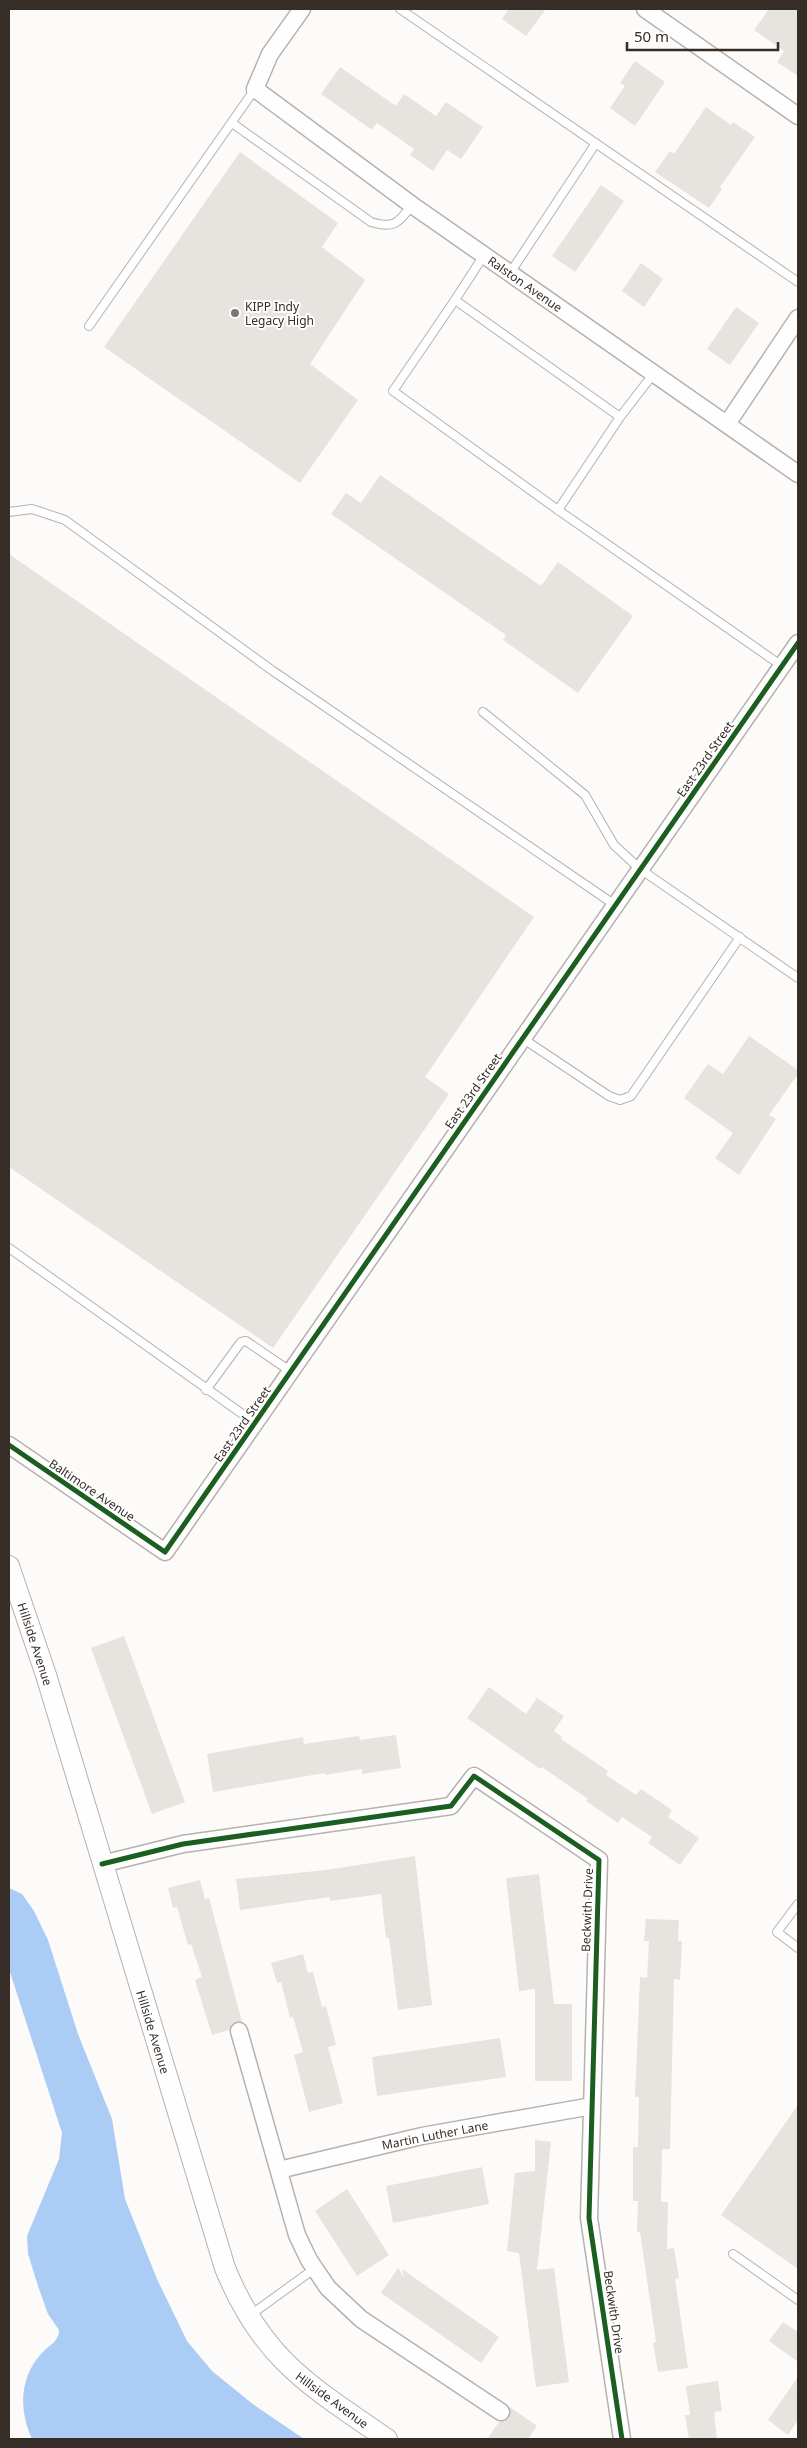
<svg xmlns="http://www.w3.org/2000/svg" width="807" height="2448" viewBox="0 0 807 2448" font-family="'Noto Sans',sans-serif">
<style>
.water{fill:#abccf5}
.building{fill:#e7e3de}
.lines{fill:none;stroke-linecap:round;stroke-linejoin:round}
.service-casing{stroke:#b6b1ae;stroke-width:10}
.minor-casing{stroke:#b6b1ae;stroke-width:19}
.tertiary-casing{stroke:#b6b1ae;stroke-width:22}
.service{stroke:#fffefe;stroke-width:8}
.minor{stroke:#fffefe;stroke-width:16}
.tertiary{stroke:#fffefe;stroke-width:20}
.cycleway-casing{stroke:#fff;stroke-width:8}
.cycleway{stroke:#1b5e20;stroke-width:5}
.poi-dot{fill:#7c7570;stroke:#fff;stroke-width:2}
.labels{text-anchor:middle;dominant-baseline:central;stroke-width:4;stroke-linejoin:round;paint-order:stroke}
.street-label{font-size:12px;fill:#362d27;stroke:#fff}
.poi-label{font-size:12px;fill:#362d27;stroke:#fff;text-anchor:start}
</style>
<rect width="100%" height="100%" fill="#fdfbf9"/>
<path class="water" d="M9,1888L22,1894L34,1911L48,1940L78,2034L112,2119L125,2199L157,2279L187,2341L212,2371L254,2405L304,2439H32C19,2411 19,2378 41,2354C48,2346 59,2342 59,2330L48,2314L39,2289L28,2254L27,2236L59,2159L62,2133L9,1969Z"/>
<path class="building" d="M509,9H546L526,36L502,19Z
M769,9H798V76L777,62L784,51L754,30Z
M635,61L665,82L635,126L610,108L625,86L620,83Z
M340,67L396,106L404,94L436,116L446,102L483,127L461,159L447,150L433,171L410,155L414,149L377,123L372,130L321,94Z
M706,107L731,125L733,122L755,137L720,187L722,189L709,208L655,172L670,151L674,154Z
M240,152L338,223L322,247L365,280L310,364L358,400L300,483L104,347Z
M601,185L624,201L575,272L552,256Z
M641,263L663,279L644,307L622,291Z
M736,307L759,323L730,365L707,349Z
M380,475L541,586L558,562L633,616L578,693L503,640L506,635L331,514L346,493L361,503Z
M9,554L534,917L425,1077L449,1094L273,1348L9,1167Z
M749,1036L798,1070V1074L769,1115L776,1119L739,1175L715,1158L733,1133L684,1098L708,1064L723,1074Z
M124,1636L185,1802L152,1814L91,1648Z
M489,1687L526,1714L537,1698L564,1716L554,1731L562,1737L561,1739L608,1771L606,1775L636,1795L641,1789L672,1810L668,1817L699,1838L680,1865L648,1843L652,1837L622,1817L618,1823L586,1801L588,1799L542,1767L540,1769L467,1718Z
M396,1735L401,1768L362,1774V1769L325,1775V1773L213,1792L207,1754L303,1737L304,1744L359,1736L360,1740Z
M415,1856L432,2005L398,2010L389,1938H386L381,1894L330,1901V1897L240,1910L236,1879L326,1870Z
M539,1874L554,2004H572V2081H535V1989L519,1991L506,1878Z
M200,1880L205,1899L209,1898L242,2022H236L229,2030L212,2035L195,1980L202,1977L191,1944L188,1945L177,1907L173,1908L168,1888Z
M646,1919L679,1920L678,1941H682L680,1980L674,1979L670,2149H662L661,2202H668L667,2249L674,2248L679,2278L675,2279L688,2368L658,2372L653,2343L656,2342L640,2232H637L638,2201H633V2147H638L639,2097H635L640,1977L647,1978L649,1941H644Z
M303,1954L308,1973L313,1972L322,2007L326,2006L336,2045L328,2047L343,2103L309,2112L294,2055L303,2052L293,2017L290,2018L281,1982L277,1983L271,1963Z
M500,2038L506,2077L377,2096L372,2057Z
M798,2105V2269L721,2215Z
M535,2140L551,2142L537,2270L554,2268L569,2382L536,2387L519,2253L507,2251L515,2173L535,2171Z
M482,2167L489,2204L393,2223L386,2186Z
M347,2189L389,2255L357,2276L315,2211Z
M398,2268L404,2278L402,2269L499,2337L481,2363L381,2293Z
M783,2322L798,2332V2362L769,2341Z
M798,2377V2420L788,2435L768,2420Z
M718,2381L722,2411L714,2412L717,2439H689L685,2415H690L686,2386Z
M510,2407L537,2426L528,2439H487L499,2422L509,2418Z"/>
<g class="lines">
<defs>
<path id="service" d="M400,9L798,282
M232,123L371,222C395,229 398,223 412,205
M510,273L596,143
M455,300L484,255
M89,326L255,89
M620,417L455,300L393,391L558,510L620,417L654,373
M558,510L782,666
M9,512L32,509L65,520L273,671L615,905
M483,712L585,795L614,845L640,869L798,978
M522,1038L609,1096L620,1100L631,1096L740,937
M9,1248L255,1423
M206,1390L241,1342L246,1341L290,1371
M798,1904L777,1932L798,1948
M733,2254L798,2300
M249,2316L314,2269"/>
<path id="minor" d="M302,9L270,54L255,89L412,205L798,474
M645,9L798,116
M727,424L798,318
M9,1445L165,1552L798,643
M102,1864L183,1844L451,1806L474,1776L599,1860L589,2218L622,2439
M239,2031L297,2235L309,2260L328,2288L361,2319L501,2412
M279,2170L422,2136L592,2106"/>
<path id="tertiary" d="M9,1566L46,1675L225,2268C262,2359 310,2386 387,2439"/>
</defs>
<use href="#service" class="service-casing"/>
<use href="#minor" class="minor-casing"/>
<use href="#tertiary" class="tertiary-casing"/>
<use href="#service" class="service"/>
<use href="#minor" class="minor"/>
<use href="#tertiary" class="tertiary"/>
<defs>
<path id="cycleway" d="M9,1445L165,1552L798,643
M102,1864L183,1844L451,1806L474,1776L599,1860L589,2218L622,2439"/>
</defs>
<use href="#cycleway" class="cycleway-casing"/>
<use href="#cycleway" class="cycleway"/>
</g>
<circle class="poi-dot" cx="235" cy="313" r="5"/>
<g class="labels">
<g class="street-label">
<text transform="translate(525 284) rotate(35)">Ralston Avenue</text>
<text transform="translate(705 759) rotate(-55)">East 23rd Street</text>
<text transform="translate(473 1091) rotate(-55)">East 23rd Street</text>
<text transform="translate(242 1424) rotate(-55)">East 23rd Street</text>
<text transform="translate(92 1490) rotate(34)">Baltimore Avenue</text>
<text transform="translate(35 1644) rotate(72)">Hillside Avenue</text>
<text transform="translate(587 1910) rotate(-88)">Beckwith Drive</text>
<text transform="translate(153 2032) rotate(73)">Hillside Avenue</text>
<text transform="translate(435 2135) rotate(-11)">Martin Luther Lane</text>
<text transform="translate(614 2312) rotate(82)">Beckwith Drive</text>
<text transform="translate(332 2400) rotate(36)">Hillside Avenue</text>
</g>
<g class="poi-label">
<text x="245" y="306">KIPP Indy<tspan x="245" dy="14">Legacy High</tspan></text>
</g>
</g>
<rect width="807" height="2448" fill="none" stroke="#362d27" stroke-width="20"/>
<path d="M627 42v8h151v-8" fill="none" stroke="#362d27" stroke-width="2.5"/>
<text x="634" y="42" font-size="15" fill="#362d27" stroke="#ffffff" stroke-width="4" paint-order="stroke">50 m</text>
</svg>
